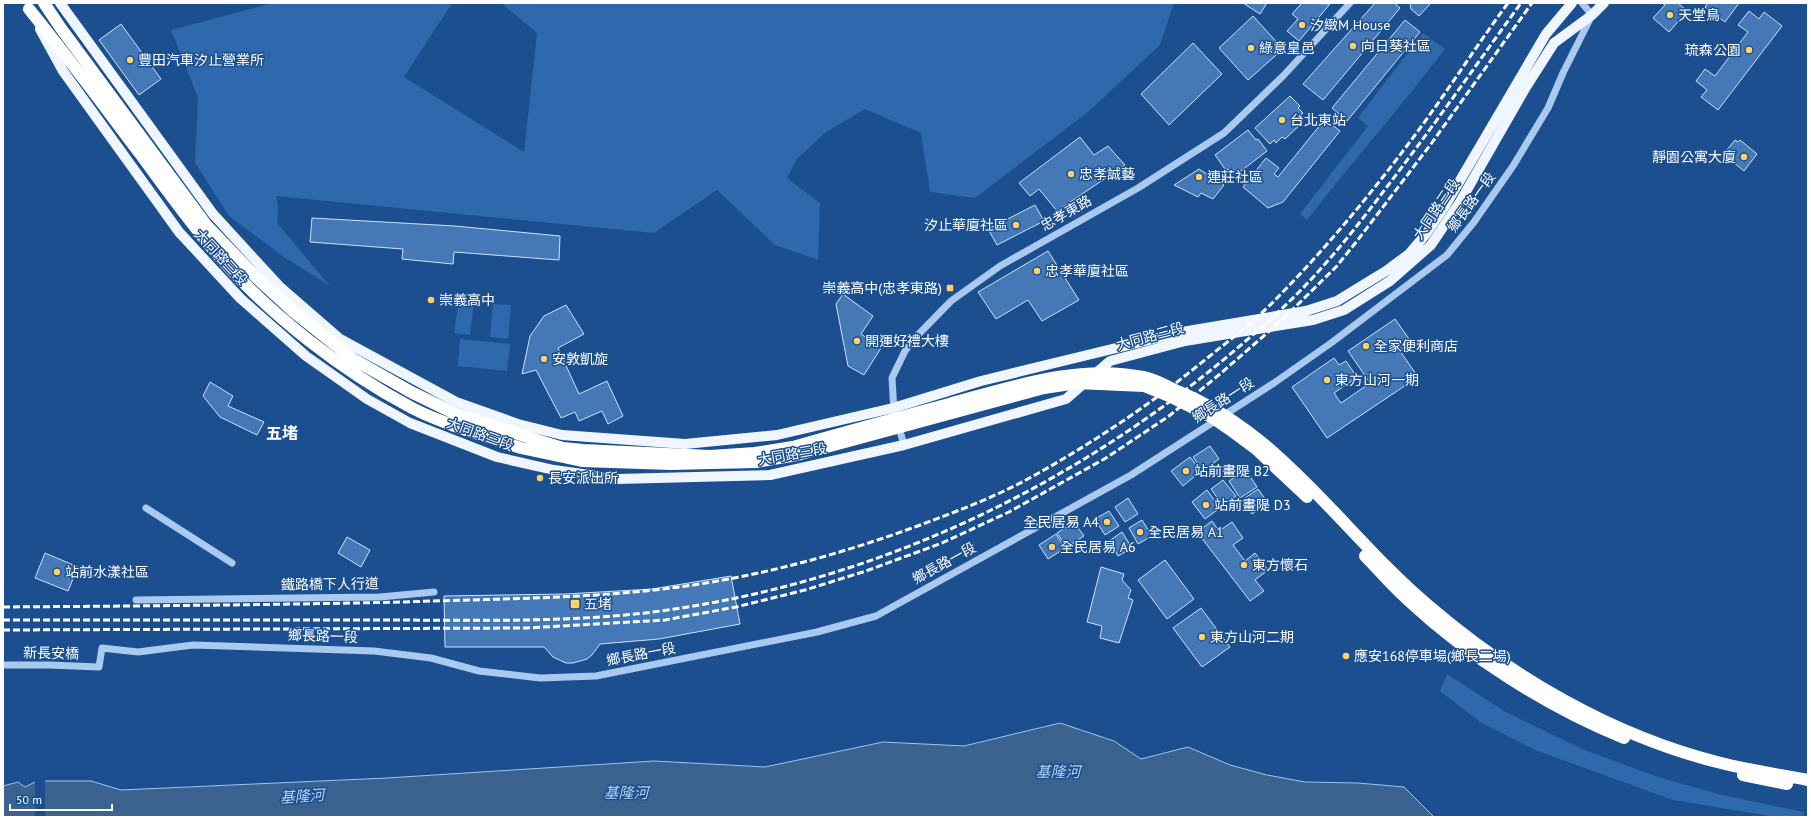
<svg xmlns="http://www.w3.org/2000/svg" width="1811" height="820" viewBox="0 0 1811 820" font-family="'PT Sans','Noto Sans TC',sans-serif">
<style>
.green{fill:#2e69ad}
.water{fill:#3c6290;stroke:#9cc4f0}
.pier{fill:#1b4f8f}
.building{fill:#4478b7;stroke:#cfe3fa}
.lines{fill:none;stroke-linecap:round;stroke-linejoin:round}
.minor{stroke:#a9c9ee;stroke-width:7}
.major{stroke:#f0f6ff;stroke-width:10}
.highway{stroke:#fff;stroke-width:12}
.rail{stroke:#fff;stroke-width:3;stroke-dasharray:7 3;stroke-linecap:butt}
.highway-bridge{stroke:#fff;stroke-width:12}
.poi-dot{fill:#ffd166;stroke:#1b4f8f;stroke-width:1.5}
.labels{text-anchor:middle;dominant-baseline:central;stroke-width:3;stroke-linejoin:round;paint-order:stroke}
.poi-label{font-size:14px;fill:#fff;stroke:#1b4f8f;text-anchor:start}
.street-label{font-size:14px;fill:#fff;stroke:#1b4f8f}
.water-label{font-size:15px;font-style:italic;fill:#b5d3f5;stroke:#1b4f8f}
.quarter-label{font-size:16px;font-weight:bold;fill:#fff;stroke:#1b4f8f}
</style>
<rect width="100%" height="100%" fill="#1b4f8f"/>
<path class="green" d="M273,3H452L404,77L524,152L537,33L501,3H1174L1160,45L1088,112L975,198L930,192L921,133L865,109L826,132L797,159L787,178L820,203L818,260L775,245L717,190L654,233L276,196L278,206L277,223L330,286L284,257L229,216L195,163L198,98L171,30Z
M1423,33L1445,49C1401,107 1352,162 1307,220L1300,214L1368,126L1358,118Z
M459,299L474,301L470,335L454,333Z
M493,304L511,305L508,339L490,337Z
M460,339L510,344L507,371L458,366Z
M1447,674L1504,711L1582,749L1658,777L1722,795L1804,812L1803,817H1776L1673,800L1535,750L1480,722L1440,691Z"/>
<path class="water" d="M1060,723L1114,741L1141,759L1188,747L1230,765L1267,775L1305,782L1358,783L1404,787L1434,817H3V786L18,782L25,787L37,781H91L121,790L387,778L654,761L765,767L883,742L964,746Z"/>
<path class="pier" d="M35,779H45V817H35Z"/>
<path class="building" d="M1243,3H1267L1260,14Z
M1302,3L1330,4L1299,41L1287,31L1298,19L1292,14Z
M1375,3H1394L1400,8L1323,100L1303,84Z
M1410,3H1431L1419,16L1411,9Z
M1662,3H1678L1687,11L1669,32L1653,18L1665,5Z
M1708,3H1739L1725,22L1705,7Z
M1749,11L1759,19L1764,12L1782,26L1718,110L1701,97L1707,90L1696,81L1705,69L1715,76L1748,32L1738,25Z
M1253,16L1283,49L1248,80L1219,48Z
M1405,20L1420,32L1347,121L1332,108Z
M121,24L161,79L139,95L99,40Z
M1193,43L1222,74L1169,125L1141,94Z
M1290,96L1300,106L1298,108L1303,113L1299,117L1303,122L1285,139L1282,137L1276,143L1274,140L1270,144L1255,128Z
M1325,119L1340,131L1283,202L1268,208L1243,187L1266,158L1279,168L1274,174L1278,177Z
M1248,130L1256,140L1258,139L1267,151L1241,171L1225,169L1215,155Z
M1080,137L1094,155L1108,146L1125,165L1057,211L1039,189L1030,196L1019,183Z
M1735,140L1738,142L1740,140L1757,154L1744,171L1733,162L1735,159L1726,151Z
M1199,169L1224,185L1213,199L1201,193L1198,197L1174,185Z
M1035,205L1044,221L997,245L988,229Z
M312,218L455,226L560,236L559,260L454,252L453,264L402,259L403,249L310,242Z
M1048,251L1079,300L1042,321L1028,300L996,319L978,292Z
M843,294L873,316L861,334L881,348L864,375L848,366L836,304Z
M566,305L584,334L558,348L579,394L607,381L623,416L608,424L602,411L579,421L575,412L561,418L536,370L522,374L530,336L544,316Z
M1395,319L1412,343L1400,351L1418,377L1327,438L1292,387L1334,358L1339,365L1346,361L1357,377L1334,393L1341,403L1370,383L1348,351Z
M210,382L233,396L228,406L264,422L257,435L220,417L203,396Z
M1210,446L1219,459L1203,471L1193,457Z
M1190,457L1201,471L1183,486L1171,471Z
M1246,470L1257,487L1240,498L1229,481Z
M1223,480L1236,496L1223,506L1211,489Z
M1258,489L1268,503L1252,514L1242,500Z
M1207,490L1220,508L1205,519L1192,502Z
M1128,498L1138,514L1125,522L1115,507Z
M1109,511L1119,526L1105,535L1095,519Z
M1142,520L1152,536L1138,544L1129,528Z
M1212,521L1219,531L1232,522L1243,538L1233,545L1245,561L1255,553L1268,570L1255,580L1264,591L1250,601L1197,532Z
M1074,522L1084,536L1067,547L1057,533Z
M1122,532L1132,548L1118,556L1109,541Z
M1056,534L1065,548L1048,559L1039,545Z
M347,537L370,550L361,567L338,553Z
M45,553L78,567L68,591L35,578Z
M1165,560L1194,599L1167,619L1138,580Z
M1101,567L1124,574L1122,580L1131,590L1128,598L1133,600L1119,643L1100,638L1102,626L1087,622Z
M731,576L740,624L659,639L600,644L592,655L587,659L573,663H566L553,657L544,647H445L444,596L565,594L652,589Z
M1201,608L1230,647L1202,667L1173,628Z"/>
<g class="lines">
<path class="minor" d="M894,412L892,378L905,351L914,339L951,301L1000,266L1138,188L1224,133L1284,75L1350,3
M898,424L904,445
M146,508L232,563
M136,600L380,597L434,592
M3,665H49L99,667L102,648L138,652L193,645L374,651L431,658L479,671L540,678L596,676L817,632L876,616L1131,475L1274,383L1331,343L1447,255L1474,222L1513,166L1548,108L1563,73L1592,15L1582,3"/>
<path class="major" d="M60,3L213,214L279,286L340,339L456,402L518,424L562,435L685,444L777,435L893,408L981,381L1182,332L1306,311L1337,301L1386,271L1409,254L1426,234L1445,206L1546,34L1572,3
M40,29L63,71L179,232L240,298L306,356L367,399L410,423L497,457L554,470L617,479L770,475L904,445L1066,399L1110,361L1185,341L1313,320L1344,310L1390,281L1431,245L1460,202L1526,87L1554,43L1592,15L1604,3"/>
<path class="highway" d="M44,3L60,27L207,226L257,278L294,312L353,359L411,392L454,413
M29,9C68,57 104,106 141,155C166,189 190,223 218,255C269,314 342,371 412,408C427,416 444,422 460,428"/>
<path class="rail" d="M3,607C136,606 269,605 402,602C486,599 570,599 654,590C749,580 841,555 931,521C963,509 996,496 1026,480C1090,445 1150,405 1206,359C1231,339 1256,320 1278,297C1329,245 1375,189 1418,131C1449,89 1477,45 1508,3
M3,620C129,620 255,620 381,620C472,620 563,623 653,612C888,582 1103,474 1277,313C1318,276 1353,232 1386,188C1433,127 1476,65 1521,3
M3,630L527,628L665,620L736,607L805,590L866,571L942,543L1009,512L1106,458L1169,416L1220,374L1282,320L1336,267L1357,241L1431,144L1532,3"/>
<path class="highway-bridge" d="M454,413L543,442L563,448L583,450L710,456L755,453L793,447C845,432 897,418 949,404C1012,387 1077,364 1143,377C1154,379 1165,385 1175,390C1282,432 1344,535 1429,606C1512,677 1611,735 1717,762C1747,770 1778,774 1808,780
M460,428L521,448L582,461L671,464L711,463L756,462L797,455L1044,388L1077,383L1144,386L1169,396L1213,418L1229,429L1256,449L1307,497
M1365,556C1379,570 1392,586 1407,599C1468,656 1547,707 1624,738
M1743,775L1787,784"/>
</g>
<g class="poi-dot">
<circle cx="1670" cy="15" r="4"/>
<circle cx="1302" cy="25" r="4"/>
<circle cx="1353" cy="46" r="4"/>
<circle cx="1251" cy="48" r="4"/>
<circle cx="1749" cy="50" r="4"/>
<circle cx="130" cy="60" r="4"/>
<circle cx="1282" cy="120" r="4"/>
<circle cx="1744" cy="157" r="4"/>
<circle cx="1071" cy="174" r="4"/>
<circle cx="1199" cy="177" r="4"/>
<circle cx="1016" cy="225" r="4"/>
<circle cx="1037" cy="271" r="4"/>
<rect x="946" y="284" width="8" height="8" rx="2"/>
<circle cx="431" cy="300" r="4"/>
<circle cx="857" cy="341" r="4"/>
<circle cx="1366" cy="346" r="4"/>
<circle cx="544" cy="359" r="4"/>
<circle cx="1327" cy="380" r="4"/>
<circle cx="1186" cy="471" r="4"/>
<circle cx="540" cy="478" r="4"/>
<circle cx="1206" cy="505" r="4"/>
<circle cx="1107" cy="522" r="4"/>
<circle cx="1140" cy="532" r="4"/>
<circle cx="1052" cy="547" r="4"/>
<circle cx="1244" cy="565" r="4"/>
<circle cx="57" cy="572" r="4"/>
<rect x="570" y="599" width="10" height="10" rx="2"/>
<circle cx="1202" cy="637" r="4"/>
<circle cx="1346" cy="656" r="4"/>
</g>
<g class="labels">
<g class="poi-label">
<text x="1678" y="15">天堂鳥</text>
<text x="1310" y="25">汐緻M House</text>
<text x="1361" y="46">向日葵社區</text>
<text x="1259" y="48">綠意皇邑</text>
<text x="1741" y="50" text-anchor="end">琉森公園</text>
<text x="138" y="60">豐田汽車汐止營業所</text>
<text x="1290" y="120">台北東站</text>
<text x="1736" y="157" text-anchor="end">靜園公寓大廈</text>
<text x="1079" y="174">忠孝誠藝</text>
<text x="1207" y="177">連莊社區</text>
<text x="1008" y="225" text-anchor="end">汐止華廈社區</text>
<text x="1045" y="271">忠孝華廈社區</text>
<text x="942" y="288" text-anchor="end">崇義高中(忠孝東路)</text>
<text x="439" y="300">崇義高中</text>
<text x="865" y="341">開運好禮大樓</text>
<text x="1374" y="346">全家便利商店</text>
<text x="552" y="359">安敦凱旋</text>
<text x="1335" y="380">東方山河一期</text>
<text x="1194" y="471">站前畫隄 B2</text>
<text x="548" y="478">長安派出所</text>
<text x="1214" y="505">站前畫隄 D3</text>
<text x="1099" y="522" text-anchor="end">全民居易 A4</text>
<text x="1148" y="532">全民居易 A1</text>
<text x="1060" y="547">全民居易 A6</text>
<text x="1252" y="565">東方懷石</text>
<text x="65" y="572">站前水漾社區</text>
<text x="584" y="604">五堵</text>
<text x="1210" y="637">東方山河二期</text>
<text x="1354" y="656">應安168停車場(鄉長二場)</text>
</g>
<g class="street-label">
<text transform="translate(1471 202) rotate(-54)">鄉長路一段</text>
<text transform="translate(1436 209) rotate(-56)">大同路三段</text>
<text transform="translate(1066 213) rotate(-30)">忠孝東路</text>
<text transform="translate(221 257) rotate(47)">大同路三段</text>
<text transform="translate(1150 336) rotate(-15)">大同路三段</text>
<text transform="translate(1223 400) rotate(-33)">鄉長路一段</text>
<text transform="translate(480 434) rotate(20)">大同路三段</text>
<text transform="translate(792 454) rotate(-10)">大同路三段</text>
<text transform="translate(944 563) rotate(-29)">鄉長路一段</text>
<text transform="translate(330 584) rotate(-1)">鐵路橋下人行道</text>
<text transform="translate(323 636) rotate(2)">鄉長路一段</text>
<text transform="translate(51 653) rotate(1)">新長安橋</text>
<text transform="translate(641 654) rotate(-11)">鄉長路一段</text>
</g>
<g class="water-label">
<text x="1058" y="771">基隆河</text>
<text x="626" y="792">基隆河</text>
<text transform="translate(302 796) rotate(-4)">基隆河</text>
</g>
<g class="quarter-label">
<text x="282" y="433">五堵</text>
</g>
</g>
<rect width="1811" height="820" fill="none" stroke="#ffffff" stroke-width="8"/>
<path d="M10 804v6h102v-6" fill="none" stroke="#ffffff" stroke-width="2"/>
<text x="16" y="804" font-size="12" fill="#ffffff" stroke="#1b4f8f" stroke-width="3" paint-order="stroke">50 m</text>
</svg>
